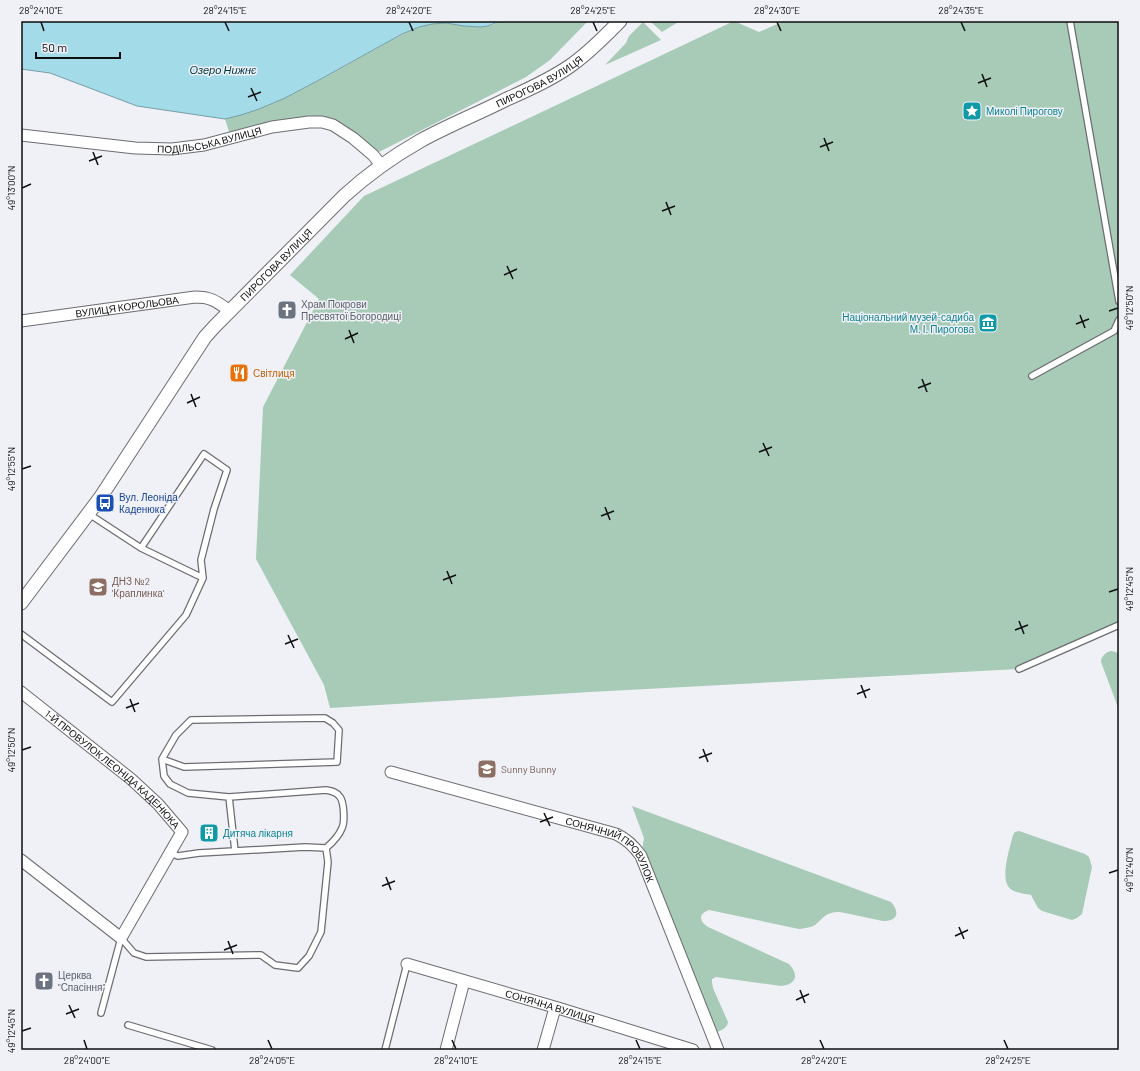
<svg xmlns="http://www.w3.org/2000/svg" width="1140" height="1071" viewBox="0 0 1140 1071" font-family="Barlow,sans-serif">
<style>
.green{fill:#a7cbb6}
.water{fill:#a3dbe8;stroke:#769ea7}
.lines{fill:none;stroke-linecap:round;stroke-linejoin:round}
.service-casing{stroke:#6c6c72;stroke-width:8}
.minor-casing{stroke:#6c6c72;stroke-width:13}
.tertiary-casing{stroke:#6c6c72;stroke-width:15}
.service{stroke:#fff;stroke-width:5.5}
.minor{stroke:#fff;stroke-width:11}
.tertiary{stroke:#fff;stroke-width:13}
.ticks{fill:none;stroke:#0e0e10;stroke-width:1.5}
.labels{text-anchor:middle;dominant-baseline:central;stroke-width:3;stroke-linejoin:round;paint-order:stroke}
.street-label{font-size:10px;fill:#0e0e10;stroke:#f0f1f7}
.culture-label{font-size:10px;fill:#0d838f;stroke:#f0f1f7;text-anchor:start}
.worship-label{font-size:10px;fill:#5b616d;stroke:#f0f1f7;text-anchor:start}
.food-label{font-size:10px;fill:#c56008;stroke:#f0f1f7;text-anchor:start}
.transit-label{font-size:10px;fill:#164399;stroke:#f0f1f7;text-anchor:start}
.education-label{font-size:10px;fill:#785e54;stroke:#f0f1f7;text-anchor:start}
.water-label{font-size:11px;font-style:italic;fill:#013741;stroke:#f0f1f7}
.neatline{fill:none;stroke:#0e0e10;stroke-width:1.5}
.ticks-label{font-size:10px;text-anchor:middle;fill:#0e0e10}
</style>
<rect width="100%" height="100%" fill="#f0f1f7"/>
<path class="green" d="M500,21H588L550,60L526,77L373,155L322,122L231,138L225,119C275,107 319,80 363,56C381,46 398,35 417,28C426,24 438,22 447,23C459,24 477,29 489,26C493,25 497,23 500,21Z
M650,21H680L662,32Z
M734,21L759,32L784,21H1119V625L1019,669L590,692L330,708L324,685L256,559L263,407L319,299L290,275L364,196Z
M643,22L661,40L605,65L626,43L629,36Z
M1111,651L1116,652L1119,655V710L1101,662C1101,656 1106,652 1111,651Z
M632,806L891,902C900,912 898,921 883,921L840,912C825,912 825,917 815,925C810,928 805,928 799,929L709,910C698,914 699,921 708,927L789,964C799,975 797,984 781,986L716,977L712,979V982L713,988L728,1022C727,1030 718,1031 712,1034L641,856L644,838Z
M1019,831L1085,854L1089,857L1092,867L1082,914L1077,918L1072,920L1042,911L1038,908L1031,895C1025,894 1017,893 1012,890C998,882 1010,848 1013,835L1015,832Z"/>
<path class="water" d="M21,21H500L488,26L481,27L464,26L446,23L432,24L419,27L402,34L319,80L285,98L259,109L241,115L225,119L137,106L50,73L21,69Z"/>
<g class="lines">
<defs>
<path id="service" d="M1070,21L1119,301
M1032,376L1114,331L1119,320
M141,548L203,578
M21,634L112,702L186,615L203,578L201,560L214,509L227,470L204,454L141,548L89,514
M1019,669L1119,625
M162,759L184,767L337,762L339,730L333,723L325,718L191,720L176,735L162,759L164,776L170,784L188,793L229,797
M235,851L229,797L326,790C332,791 337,792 340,797C344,802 345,822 342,828C339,836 333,842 326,848
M121,938L134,953L146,957L261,955L275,965L298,968L309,956L321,932L328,862L326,848L305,847L199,853L178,856L170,853
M101,1013L121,938
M128,1025L212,1050
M385,1050L407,964"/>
<g id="minor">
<path id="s1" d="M21,135L135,148L172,149L204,145L272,127L309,122H322L333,125L353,138L373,155L381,165"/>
<path id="s2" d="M21,321L195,297C212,297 217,302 230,311"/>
<path id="s3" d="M21,692L131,779L158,804L182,832L121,938L21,860"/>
<path id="s4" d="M391,772L616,834C627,839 634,846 641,856L718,1050"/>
<path id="s5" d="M407,964L558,1008L693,1050"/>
<path d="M446,1050L464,981"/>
<path d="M543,1050L555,1008"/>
</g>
<g id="tertiary">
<path id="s6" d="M21,603L100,498L205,337L215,326L344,196C367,175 392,157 420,141C447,126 477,114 505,100C527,90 550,80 570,66C589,53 604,37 620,21"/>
</g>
</defs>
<use href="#service" class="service-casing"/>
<use href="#minor" class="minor-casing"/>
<use href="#tertiary" class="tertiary-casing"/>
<use href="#service" class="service"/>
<use href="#minor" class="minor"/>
<use href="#tertiary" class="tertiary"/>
</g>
<path class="ticks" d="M41,22L44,31M225,22L229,31M409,22L413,31M593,22L597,31M777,22L781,31M961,22L965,31M982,74L987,87M978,83L991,78M251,88L257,101M248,97L261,92M824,138L829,151M820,147L833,142M93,152L98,165M89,161L102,156M22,188L31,184M666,202L671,215M662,211L675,206M507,266L513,279M504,275L517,269M1109,311L1118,308M1080,315L1085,328M1076,324L1089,319M349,330L354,343M345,339L358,333M922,379L927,392M918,388L931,383M191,394L196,407M187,403L200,397M763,443L769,456M759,452L772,447M22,469L31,466M605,507L610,520M601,516L614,511M447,571L452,584M443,580L456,575M1109,592L1118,589M1019,621L1024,634M1015,630L1028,625M288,635L294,648M285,644L298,639M861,685L866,698M857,694L870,689M130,699L135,712M126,708L139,703M703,749L708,762M22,750L31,747M699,758L712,753M544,813L550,826M540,822L553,817M1109,873L1118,870M386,877L391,890M382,886L395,881M959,927L964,939M955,936L968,930M228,941L233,954M224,950L237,945M800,990L805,1003M796,1000L809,994M69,1005L75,1018M66,1014L79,1009M22,1031L31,1028M84,1040L87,1049M268,1040L272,1049M452,1040L456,1049M636,1040L640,1049M820,1040L824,1049M1004,1040L1008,1049"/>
<defs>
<symbol id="sight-square" viewBox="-11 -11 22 22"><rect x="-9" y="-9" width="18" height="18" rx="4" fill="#0f9aa8" stroke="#f0f1f7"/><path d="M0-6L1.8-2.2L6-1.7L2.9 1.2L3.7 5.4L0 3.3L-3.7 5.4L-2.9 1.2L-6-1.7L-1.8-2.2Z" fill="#fff"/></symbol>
<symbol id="church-square" viewBox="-11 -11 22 22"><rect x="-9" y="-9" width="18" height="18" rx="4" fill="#6b7280" stroke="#f0f1f7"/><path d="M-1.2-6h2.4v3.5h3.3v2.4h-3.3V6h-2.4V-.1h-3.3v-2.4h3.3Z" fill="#fff"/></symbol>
<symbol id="museum-square" viewBox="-11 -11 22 22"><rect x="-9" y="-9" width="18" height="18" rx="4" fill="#0f9aa8" stroke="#f0f1f7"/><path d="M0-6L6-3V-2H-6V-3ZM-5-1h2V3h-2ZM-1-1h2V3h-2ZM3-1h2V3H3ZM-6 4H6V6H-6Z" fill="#fff"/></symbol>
<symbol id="restaurant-square" viewBox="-11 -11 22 22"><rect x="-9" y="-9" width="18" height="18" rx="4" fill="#e8710a" stroke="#f0f1f7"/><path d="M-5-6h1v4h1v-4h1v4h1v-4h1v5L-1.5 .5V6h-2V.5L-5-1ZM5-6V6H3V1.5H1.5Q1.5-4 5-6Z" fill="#fff"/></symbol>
<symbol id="bus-square" viewBox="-11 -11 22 22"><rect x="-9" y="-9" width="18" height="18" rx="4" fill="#1a4fb4" stroke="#f0f1f7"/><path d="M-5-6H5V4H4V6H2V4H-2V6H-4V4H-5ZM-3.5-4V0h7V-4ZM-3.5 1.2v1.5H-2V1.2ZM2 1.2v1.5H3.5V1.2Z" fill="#fff"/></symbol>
<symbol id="school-square" viewBox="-11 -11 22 22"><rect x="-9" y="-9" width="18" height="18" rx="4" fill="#8d6e63" stroke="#f0f1f7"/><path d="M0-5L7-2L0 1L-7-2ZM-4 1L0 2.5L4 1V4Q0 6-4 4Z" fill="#fff"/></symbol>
<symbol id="building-square" viewBox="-11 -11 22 22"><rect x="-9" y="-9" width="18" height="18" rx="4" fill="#0f9aa8" stroke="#f0f1f7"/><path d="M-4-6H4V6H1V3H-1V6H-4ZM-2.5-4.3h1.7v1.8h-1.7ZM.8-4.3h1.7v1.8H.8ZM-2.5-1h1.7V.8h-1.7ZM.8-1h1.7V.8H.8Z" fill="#fff"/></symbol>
</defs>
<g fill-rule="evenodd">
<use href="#sight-square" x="961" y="100" width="22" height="22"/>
<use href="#church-square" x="276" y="299" width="22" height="22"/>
<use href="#museum-square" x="977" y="312" width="22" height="22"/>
<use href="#restaurant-square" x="228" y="362" width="22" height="22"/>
<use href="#bus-square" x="94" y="492" width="22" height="22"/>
<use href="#school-square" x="87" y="576" width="22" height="22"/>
<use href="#school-square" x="476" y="758" width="22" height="22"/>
<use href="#building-square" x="198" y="822" width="22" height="22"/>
<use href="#church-square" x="33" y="970" width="22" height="22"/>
</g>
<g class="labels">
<g class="street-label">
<text stroke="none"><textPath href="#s6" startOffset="749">ПИРОГОВА ВУЛИЦЯ</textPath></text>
<text stroke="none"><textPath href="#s1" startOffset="190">ПОДІЛЬСЬКА ВУЛИЦЯ</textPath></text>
<text stroke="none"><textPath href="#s6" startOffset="425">ПИРОГОВА ВУЛИЦЯ</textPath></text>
<text stroke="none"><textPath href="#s2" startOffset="107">ВУЛИЦЯ КОРОЛЬОВА</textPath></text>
<text stroke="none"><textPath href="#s3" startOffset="120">1-Й ПРОВУЛОК ЛЕОНІДА КАДЕНЮКА</textPath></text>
<text stroke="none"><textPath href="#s4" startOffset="238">СОНЯЧНИЙ ПРОВУЛОК</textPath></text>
<text stroke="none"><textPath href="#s5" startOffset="149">СОНЯЧНА ВУЛИЦЯ</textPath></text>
</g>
<g class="culture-label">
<text x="986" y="111">Миколі Пирогову</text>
<text x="974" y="317" text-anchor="end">Національний музей-садиба<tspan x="974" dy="12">М. І. Пирогова</tspan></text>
<text x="223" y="833">Дитяча лікарня</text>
</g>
<g class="worship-label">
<text x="301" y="304">Храм Покрови<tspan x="301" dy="12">Пресвятої Богородиці</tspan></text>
<text x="58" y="975">Церква<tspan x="58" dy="12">"Спасіння"</tspan></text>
</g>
<g class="food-label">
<text x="253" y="373">Світлиця</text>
</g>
<g class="transit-label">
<text x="119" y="497">Вул. Леоніда<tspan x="119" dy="12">Каденюка</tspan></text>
</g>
<g class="education-label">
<text x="112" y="581">ДНЗ №2<tspan x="112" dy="12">'Краплинка'</tspan></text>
<text x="501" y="769">Sunny Bunny</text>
</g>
<g class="water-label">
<text x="223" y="69">Озеро Нижнє</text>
</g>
</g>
<rect width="1140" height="1071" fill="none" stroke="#f0f1f7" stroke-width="44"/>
<path d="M36 52v6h84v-6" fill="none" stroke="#0e0e10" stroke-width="2"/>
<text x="42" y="52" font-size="12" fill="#0e0e10" stroke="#f0f1f7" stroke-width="3" paint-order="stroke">50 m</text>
<rect x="22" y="22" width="1096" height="1027" class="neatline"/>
<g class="ticks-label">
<text x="41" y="14">28°24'10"E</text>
<text x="225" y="14">28°24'15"E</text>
<text x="409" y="14">28°24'20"E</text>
<text x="593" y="14">28°24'25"E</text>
<text x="777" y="14">28°24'30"E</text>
<text x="961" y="14">28°24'35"E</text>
<text transform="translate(11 188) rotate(-90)" y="4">49°13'00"N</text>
<text transform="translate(1129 308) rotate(-90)" y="4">49°12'50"N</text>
<text transform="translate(11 469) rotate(-90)" y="4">49°12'55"N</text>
<text transform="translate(1129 589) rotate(-90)" y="4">49°12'45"N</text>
<text transform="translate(11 750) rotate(-90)" y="4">49°12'50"N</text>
<text transform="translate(1129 870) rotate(-90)" y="4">49°12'40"N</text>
<text transform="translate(11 1031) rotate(-90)" y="4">49°12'45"N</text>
<text x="87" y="1064">28°24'00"E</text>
<text x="272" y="1064">28°24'05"E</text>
<text x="456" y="1064">28°24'10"E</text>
<text x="640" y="1064">28°24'15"E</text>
<text x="824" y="1064">28°24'20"E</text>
<text x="1008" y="1064">28°24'25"E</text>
</g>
</svg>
